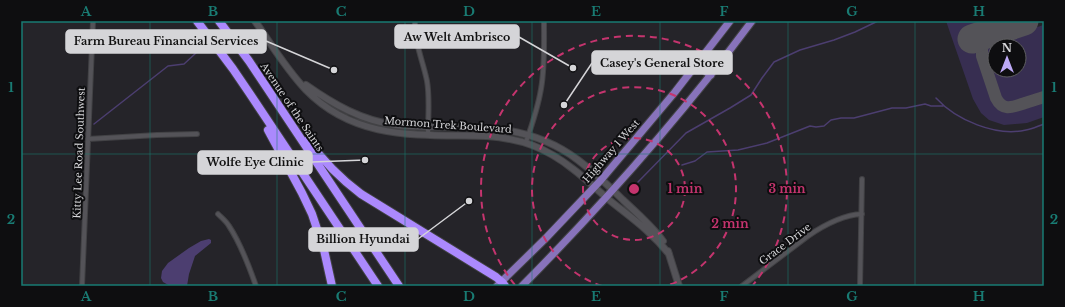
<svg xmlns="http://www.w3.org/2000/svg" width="1065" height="307" viewBox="0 0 1065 307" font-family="'Libre Baskerville',serif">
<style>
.green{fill:#372e51;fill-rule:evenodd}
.water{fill:#4c3e70}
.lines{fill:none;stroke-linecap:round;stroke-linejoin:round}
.stream{stroke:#4c3e70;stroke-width:1.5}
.taxiway{stroke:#545358;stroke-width:12}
.runway{stroke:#545358;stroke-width:29}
.street-casing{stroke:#424245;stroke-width:6}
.secondary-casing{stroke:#424245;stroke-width:8}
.primary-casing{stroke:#424245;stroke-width:9}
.highway-casing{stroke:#424245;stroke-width:10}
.street{stroke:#545358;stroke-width:4}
.secondary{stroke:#545358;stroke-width:6}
.primary{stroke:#8873bb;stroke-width:7}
.highway{stroke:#ab89fd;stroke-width:8}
.grid{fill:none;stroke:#197b73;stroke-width:1;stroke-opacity:0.55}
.ring{fill:none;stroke:#c5346e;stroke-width:2;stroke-dasharray:7 5}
.labels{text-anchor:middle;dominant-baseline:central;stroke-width:4;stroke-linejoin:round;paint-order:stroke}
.street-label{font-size:10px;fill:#d5d5d8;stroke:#0e0e10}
.centre{fill:#c5346e;stroke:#0e0e10;stroke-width:2}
.ring-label{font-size:12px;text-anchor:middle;font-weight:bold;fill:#c5346e;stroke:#0e0e10;stroke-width:4;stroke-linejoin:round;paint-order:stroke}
.leader{fill:none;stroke:#d5d5d8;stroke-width:1.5}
.callout-dot{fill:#d5d5d8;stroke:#0e0e10;stroke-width:1.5}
.callout{fill:#d5d5d8;stroke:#d5d5d8;stroke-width:1.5}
.callout-label{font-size:11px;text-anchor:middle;font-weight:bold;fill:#111}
.neatline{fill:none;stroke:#197b73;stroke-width:1.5}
.grid-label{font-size:13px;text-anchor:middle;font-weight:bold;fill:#197b73}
</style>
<rect width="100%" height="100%" fill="#252429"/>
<path class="green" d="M946,21H995L969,30L994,101C1006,120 1028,106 1044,100V117L1027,123L1004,125L989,120L981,113L973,99Z
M1044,25V93C1036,96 1013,105 1006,102C999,100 986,64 985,56C985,54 986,50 988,47C993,40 1033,28 1044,25ZM995,46H1019V70H995Z"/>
<path class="water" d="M209,239L211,240V243L195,256L189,274L187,286H170L163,282L161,278L162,271L168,263L189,248L201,241Z"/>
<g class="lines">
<path class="stream" d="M936,98C956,120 996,137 1026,130C1032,129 1038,126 1044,124
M94,124L168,66L184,64L196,53
M682,165L695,161L707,152L738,150L767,143L810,126L816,127L824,126L831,120L841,118H854L892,108H906L925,104L931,106H943
M638,182L686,133L730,108L751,95L762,78L774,62L800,50L834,40L855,32L878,21"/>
<path class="taxiway" d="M986,34L982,49V56L996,98C1003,112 1013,107 1025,103C1031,101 1038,99 1044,97"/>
<path class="runway" d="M972,39L1024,21"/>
<defs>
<path id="street" d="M415,21C414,42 423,61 427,81C430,98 428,117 428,134
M88,139L157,135L197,134
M526,142C532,125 538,107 541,89C545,67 544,43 544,21
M218,214C222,218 226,221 229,226C241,244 249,266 256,286
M82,286L93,21
M742,286L808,236C824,225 842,215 862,214
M860,286L862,179"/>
<path id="secondary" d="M255,21C271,44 286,69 306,90C357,142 421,134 487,136C522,139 545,147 573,169C585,178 596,189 608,199C630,217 651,231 669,254
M306,85C333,104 362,121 396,125C432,129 471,124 505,130C531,134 557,144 578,160C594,172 609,186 623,200C637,213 652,226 663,241
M668,251L679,286"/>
<path id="primary" d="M696,65L711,75
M497,286L546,238L601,180L675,92L730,21
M522,286C604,203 682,115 752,21"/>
<path id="highway" d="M197,21L233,69L250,94L378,286
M219,21L249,61L399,286
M268,130L302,193L312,214L324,250L332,286
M308,140C323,161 341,179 361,194L496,277L502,282L505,286"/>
</defs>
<use href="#street" class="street-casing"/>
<use href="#secondary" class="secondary-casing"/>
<use href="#primary" class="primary-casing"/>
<use href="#highway" class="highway-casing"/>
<use href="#street" class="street"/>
<use href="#secondary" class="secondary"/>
<use href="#primary" class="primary"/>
<use href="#highway" class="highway"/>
</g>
<path class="grid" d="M150,21V286M277,21V286M405,21V286M532,21V286M660,21V286M788,21V286M915,21V286M21,154H1044"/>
<g class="ring">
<circle cx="634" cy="189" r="51"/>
<path d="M602 286A102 102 0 1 1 666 286"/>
<path d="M515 285A153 153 0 1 1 753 285"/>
</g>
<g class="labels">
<g class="street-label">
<text transform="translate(292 107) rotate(56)">Avenue of the Saints</text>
<text transform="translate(448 125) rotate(4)">Mormon Trek Boulevard</text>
<text transform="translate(611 151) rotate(-49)">Highway 1 West</text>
<text transform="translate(79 153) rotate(-88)">Kitty Lee Road Southwest</text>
<text transform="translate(785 244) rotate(-37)">Grace Drive</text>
</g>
</g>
<circle cx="634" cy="189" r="6" class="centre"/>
<g class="ring-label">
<text x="685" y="193">1 min</text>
<text x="787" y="193">3 min</text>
<text x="730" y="228">2 min</text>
</g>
<path class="leader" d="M573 68L519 37M334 70L266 41M564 105L592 63M365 160L312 162M469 201L418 239"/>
<g class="callout-dot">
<circle cx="573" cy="68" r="4"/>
<circle cx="334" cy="70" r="4"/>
<circle cx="564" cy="105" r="4"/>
<circle cx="365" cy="160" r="4"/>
<circle cx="469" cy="201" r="4"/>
</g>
<g class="callout">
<rect x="395" y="25" width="124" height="23" rx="4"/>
<rect x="66" y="30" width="200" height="23" rx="4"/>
<rect x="592" y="51" width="140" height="23" rx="4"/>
<rect x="198" y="151" width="114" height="23" rx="4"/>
<rect x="309" y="228" width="109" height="23" rx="4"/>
</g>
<g class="callout-label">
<text x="457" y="41">Aw Welt Ambrisco</text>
<text x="166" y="45">Farm Bureau Financial Services</text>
<text x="662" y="67">Casey's General Store</text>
<text x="255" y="166">Wolfe Eye Clinic</text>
<text x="363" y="243">Billion Hyundai</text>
</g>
<rect width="1065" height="307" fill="none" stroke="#0e0e10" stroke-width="44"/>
<g transform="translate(1007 58)"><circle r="19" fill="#0e0e10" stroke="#5e5e60"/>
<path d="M0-3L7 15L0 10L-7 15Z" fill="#bda9f5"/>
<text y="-6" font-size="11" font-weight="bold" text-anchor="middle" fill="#d5d5d8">N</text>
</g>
<rect x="22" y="22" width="1021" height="263" class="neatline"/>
<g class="grid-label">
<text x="86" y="16">A</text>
<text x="213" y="16">B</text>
<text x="341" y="16">C</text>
<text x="469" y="16">D</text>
<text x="596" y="16">E</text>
<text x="724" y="16">F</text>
<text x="852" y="16">G</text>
<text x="979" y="16">H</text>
<text x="11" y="92">1</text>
<text x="1054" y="92">1</text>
<text x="11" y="224">2</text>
<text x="1054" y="224">2</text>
<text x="86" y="301">A</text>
<text x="213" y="301">B</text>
<text x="341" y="301">C</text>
<text x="469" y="301">D</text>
<text x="596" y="301">E</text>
<text x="724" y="301">F</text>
<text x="852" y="301">G</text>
<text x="979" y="301">H</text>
</g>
</svg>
